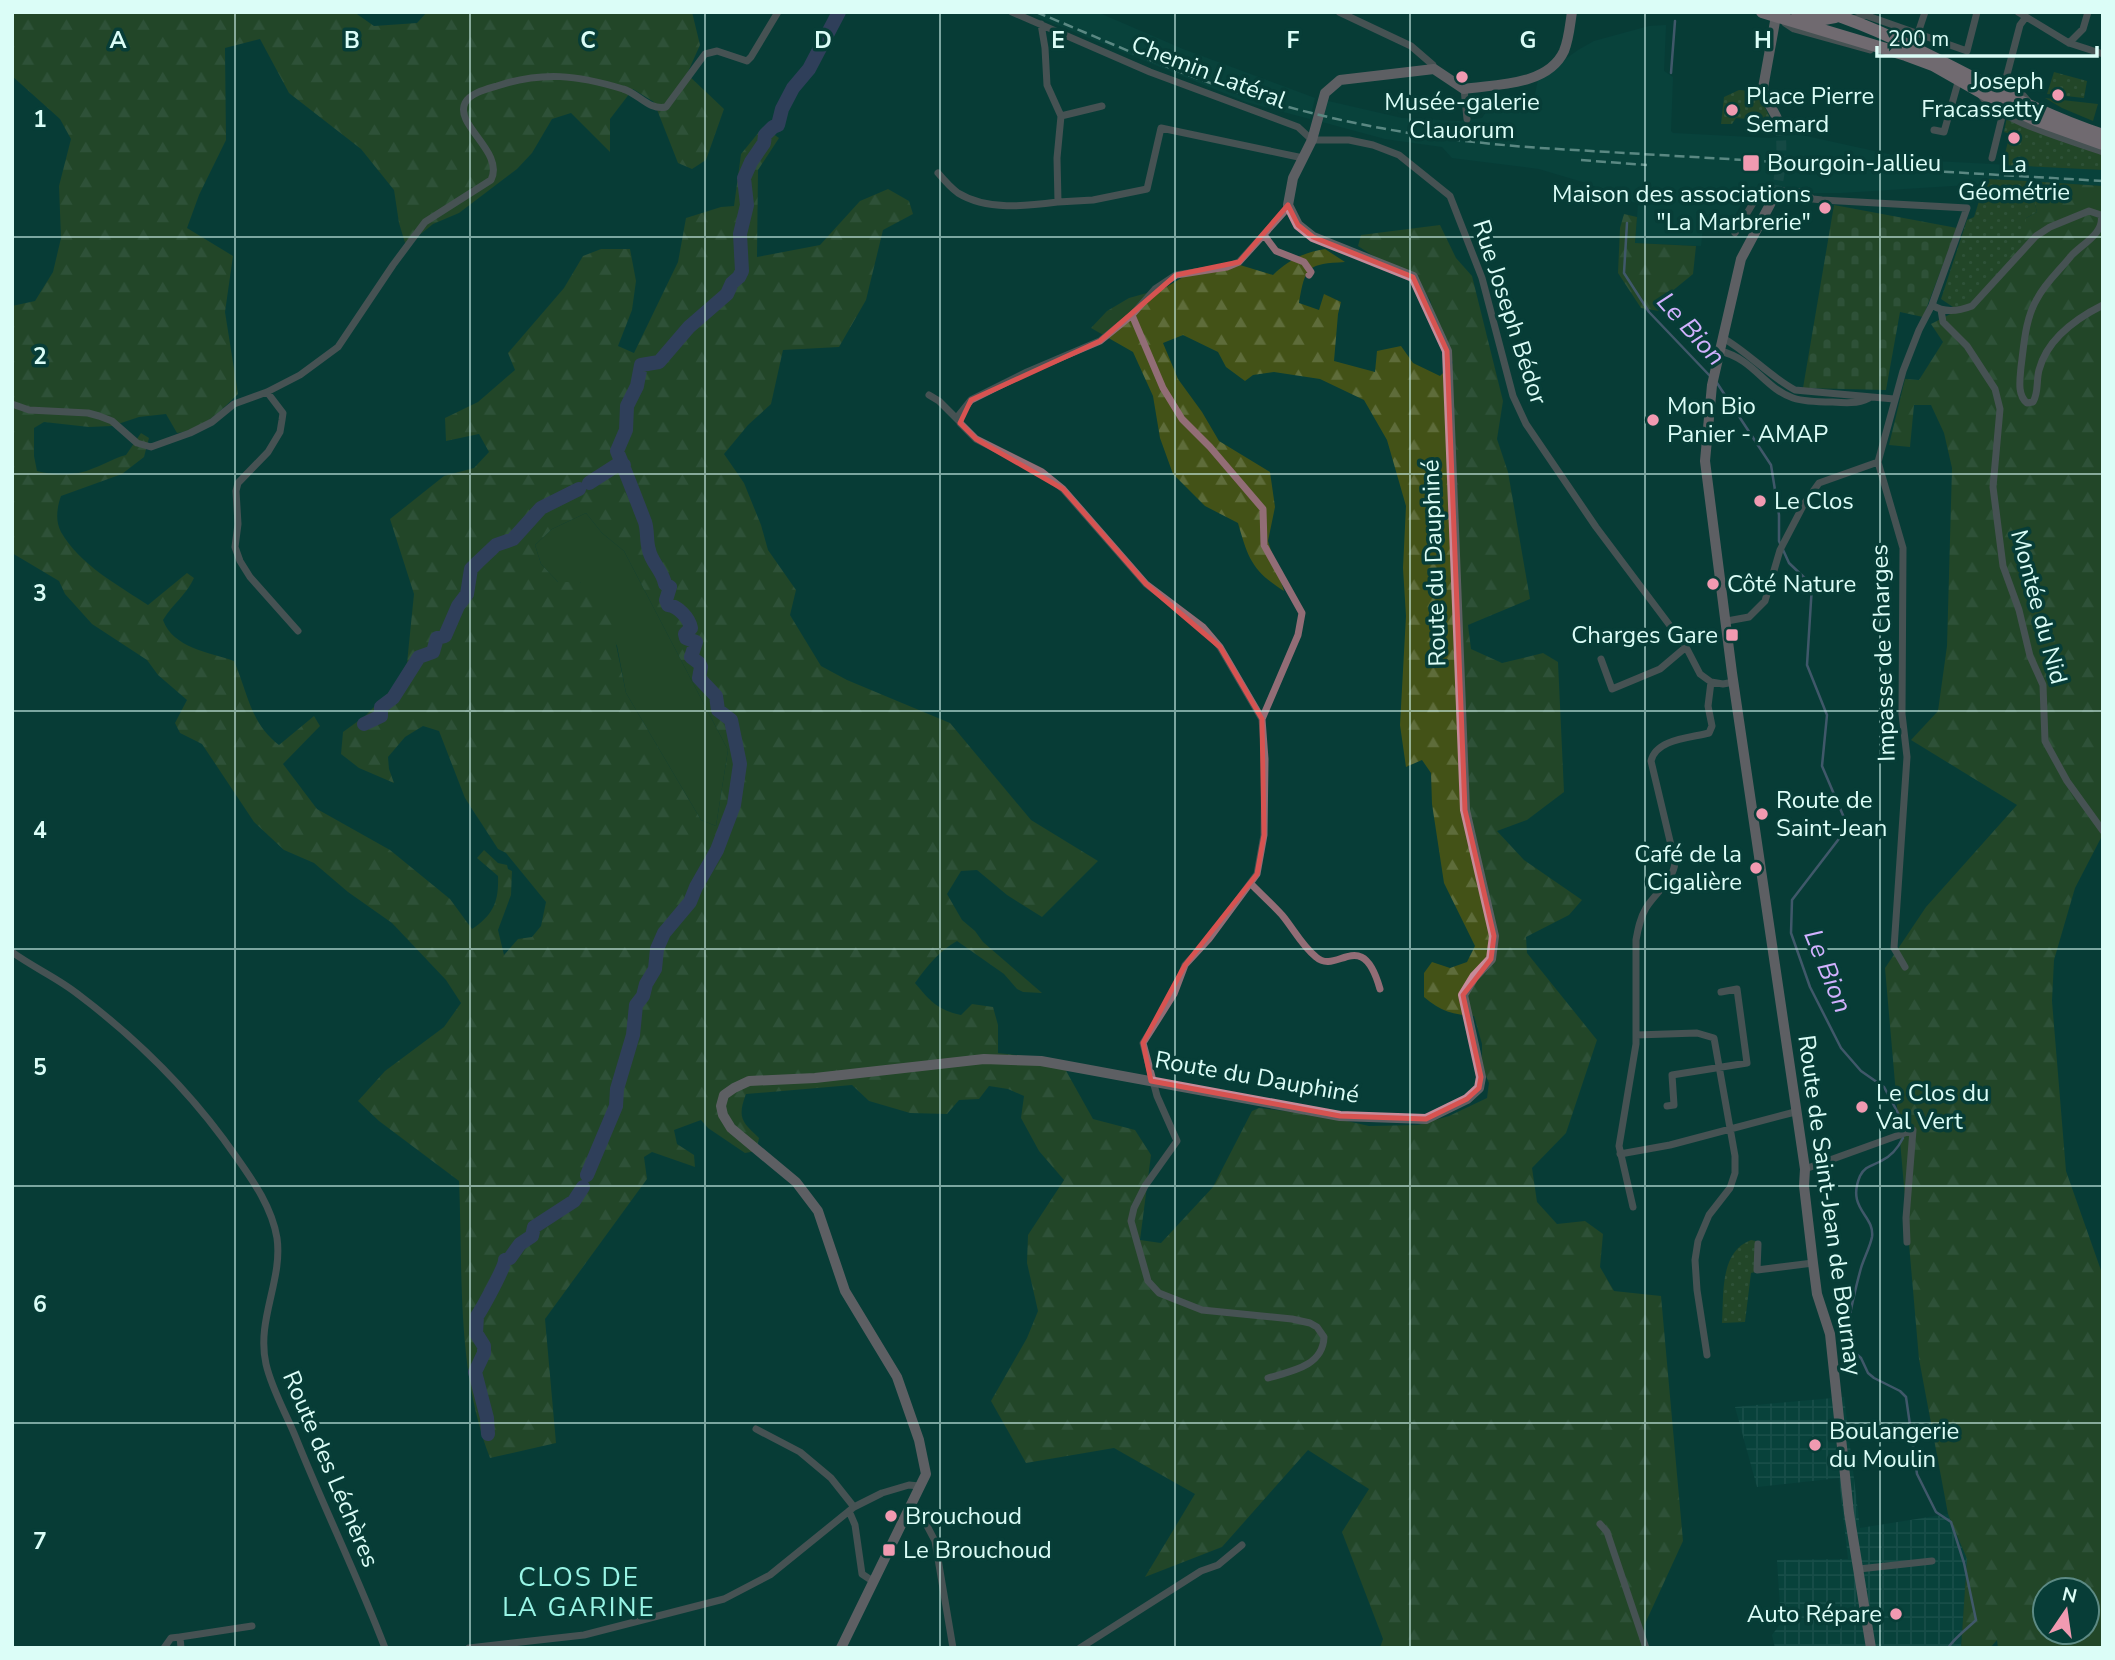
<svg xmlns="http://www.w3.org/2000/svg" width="2115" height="1660" viewBox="0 0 2115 1660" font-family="'Nunito Sans',sans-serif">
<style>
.built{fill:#094942}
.industrial{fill:url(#industrial-grid)}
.grass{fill:#435217}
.forest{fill:url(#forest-firs);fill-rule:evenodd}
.cemetery{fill:url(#cemetery-stones)}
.park{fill:url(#park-dots)}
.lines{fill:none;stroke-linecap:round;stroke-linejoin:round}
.stream{stroke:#867ba8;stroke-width:2.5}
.river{stroke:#614386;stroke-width:14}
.secondary-tunnel{stroke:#275a54;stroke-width:10;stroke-dasharray:10 5;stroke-linecap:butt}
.street{stroke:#926d76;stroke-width:7}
.secondary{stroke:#c68b9a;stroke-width:10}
.primary{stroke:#efa3b6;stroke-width:12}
.rail{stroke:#bfe4de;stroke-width:2.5;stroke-dasharray:10 5;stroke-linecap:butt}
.marked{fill:none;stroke:#d75351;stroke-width:5;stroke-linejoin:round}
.grid{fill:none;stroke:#dbfdf7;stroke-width:2;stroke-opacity:0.55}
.poi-dot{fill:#f19ab1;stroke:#073d37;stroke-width:2.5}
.labels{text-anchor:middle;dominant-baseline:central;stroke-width:7;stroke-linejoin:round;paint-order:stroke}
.street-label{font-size:24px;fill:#dbfdf7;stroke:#073d37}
.poi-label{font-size:24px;fill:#dbfdf7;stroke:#073d37;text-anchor:start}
.water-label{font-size:26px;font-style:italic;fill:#d1b1fe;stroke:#073d37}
.neighbourhood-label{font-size:26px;letter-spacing:2px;fill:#99f5e6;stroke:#073d37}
.grid-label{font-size:23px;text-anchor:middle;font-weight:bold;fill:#dbfdf7;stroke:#073d37;stroke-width:7;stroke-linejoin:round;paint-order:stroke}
</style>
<defs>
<pattern id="industrial-grid" width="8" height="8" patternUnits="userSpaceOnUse" patternTransform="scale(1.75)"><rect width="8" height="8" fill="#094942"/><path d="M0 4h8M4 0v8" fill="none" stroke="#2c645e"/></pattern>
<pattern id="forest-firs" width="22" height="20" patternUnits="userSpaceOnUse" patternTransform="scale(1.75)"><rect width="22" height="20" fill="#435217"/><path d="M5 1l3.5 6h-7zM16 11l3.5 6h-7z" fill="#5e6c3a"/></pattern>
<pattern id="cemetery-stones" width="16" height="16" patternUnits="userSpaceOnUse" patternTransform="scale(1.75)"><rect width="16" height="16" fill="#435217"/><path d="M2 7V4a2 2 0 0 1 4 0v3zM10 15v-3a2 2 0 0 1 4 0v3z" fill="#5e6c3a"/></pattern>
<pattern id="park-dots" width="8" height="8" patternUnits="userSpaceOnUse" patternTransform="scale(1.75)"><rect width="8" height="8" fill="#435217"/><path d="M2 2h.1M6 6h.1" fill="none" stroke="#5e6c3a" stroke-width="1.8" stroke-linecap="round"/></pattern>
</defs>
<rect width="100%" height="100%" fill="#073d37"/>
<path class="built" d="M1025,12H1097L1183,49L1315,98L1310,119L1246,102Z
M1666,25L1664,71L1673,77L1671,131L1673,133L1770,138L1797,134L1915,160L2103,170V186L1986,179L1984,184L1841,193H1748L1728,227H1703L1701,246L1635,243L1638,204L1586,183L1539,169L1452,158L1442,147L1385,139L1322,122L1328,101L1402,118L1460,121L1482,118L1488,109L1535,95L1538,79L1578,50L1594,41L1649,26Z"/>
<path class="industrial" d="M1844,1397L1860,1528L1948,1514L1967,1559L1961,1648H1775L1772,1635L1781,1623L1777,1560L1848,1559L1839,1478L1757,1487L1735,1407Z"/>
<path class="grass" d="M2045,98L2098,104L2093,121L2062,108Z
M586,513L602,533L624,551L728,750L716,826L701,820L626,693L617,646L580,582H558L541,564L535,545L552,529Z"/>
<path class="forest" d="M12,12H354L374,26L417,23L427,12H692L700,45L687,74L724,109L706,160L692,169L678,163L654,102L633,89L610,119V152L571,113L552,119L532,153L517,169L459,213L433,224L406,246L399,223L394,190L361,149L289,93L260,39L225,48L226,140L199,195L187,228L233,256L225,312L238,394C220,411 203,430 177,433L166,414L139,417L112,426L89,427L44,422L34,428V456L37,471C56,476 76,476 94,468C105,464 114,458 126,455L141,433L149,438L144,457L122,474L61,496C57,507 55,521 61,532C80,565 118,585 148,605L187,573L194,578C187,594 172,605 163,620C173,648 209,652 234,661C248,693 250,723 279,745L314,716L320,726L283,764L317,809L390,850L450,899L472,929C493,915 499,902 498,876L477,858L484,850L498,863L507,865L508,869L512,871L511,895L498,930L504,955L518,939L532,937L541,926L546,902L506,853L498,849L465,798L439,731L423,726L405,737L388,757L389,769L394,783L359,768L341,754L343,732L365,716L392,689L407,663L414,594L390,519L444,476L474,468L489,452L479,434L446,441L445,418L478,402L515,370L508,353L564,288L583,256L601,249H630L636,281L632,310L618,346L634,353L678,262L686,218L721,207L734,206L741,154L763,127L779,138L758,170L757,257L820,245L860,201L888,189L909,201L913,214L883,230L866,300L839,347L783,350L771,404L748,425L724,454L744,483L761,525L768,550L796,590L790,615L821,666L847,680L950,723L1031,820L1098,861L1042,917L1007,895L977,870L961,871L947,894L962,920L975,931L983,942L1042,993L1023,992L1017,989L1004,974L957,941C939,951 927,966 915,983C930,1001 938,1010 961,1015L972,1004L993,1007L998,1025V1053L1060,1060L1093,1119L1135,1130L1151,1155L1140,1240L1161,1243L1213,1187L1252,1111L1259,1108L1325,1116L1369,1126L1418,1125L1449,1116L1487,1098L1489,1083L1482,1067V1044L1474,1016C1454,1015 1440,1011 1424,997V973L1432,962L1450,968L1467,962L1475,946L1444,883L1432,804L1431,773L1422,760L1406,767L1400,725L1406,616L1403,568L1406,506L1387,440L1364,400L1320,379L1274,372L1253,375L1245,381L1226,367L1218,352L1183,335L1163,343L1178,379L1202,412L1219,441L1270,472L1275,507L1268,541L1284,591C1252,571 1248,558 1238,523L1205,506L1173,474L1160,438L1153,396L1133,352L1091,328L1107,311L1129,298L1165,288L1183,277L1240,265L1273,275C1287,261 1304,252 1325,249L1345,262C1308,264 1305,266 1299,303L1319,310L1324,294L1341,302L1338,314L1334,361L1375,372L1377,351L1401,346L1413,363L1440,376L1453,363L1440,332L1430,300L1411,272L1378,259L1358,246L1361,235L1440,225L1456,258L1472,276L1503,401L1497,439L1508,472L1530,599L1468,625L1471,649L1502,663L1543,653L1558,662L1564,792L1527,820L1497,831L1524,860L1582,900L1569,915L1526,937L1527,953L1597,1040L1566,1133L1532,1168L1537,1202L1557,1224L1585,1221L1603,1234L1600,1267L1614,1291L1661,1296L1683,1541L1644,1626L1646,1648H1380L1383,1639L1342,1532L1369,1489L1308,1450L1222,1547L1145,1577L1195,1494L1114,1448L1026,1463L991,1401L1027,1338L1038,1311L1027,1263L1028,1235L1064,1180L1039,1151L1021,1118L1024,1096L1008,1089L989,1086L979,1099L959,1100L947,1114L910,1113L869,1101L852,1085L746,1094C737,1118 742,1122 759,1138L756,1151L745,1153L708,1128L701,1120L674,1130L677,1144L694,1155L695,1167L652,1152L644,1157L647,1179L545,1319L556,1443L490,1458C456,1370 463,1273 459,1181L379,1121L358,1101L385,1071L444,1027L461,1003L446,980L392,923L348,892L314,863L284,850L254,822L202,744L180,733L175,723L187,700L158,675L147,660L92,624L65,594L59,581L12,553V306L35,301L53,272L61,238L59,186L71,139L60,119L12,76ZM586,513L602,533L624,551L728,750L716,826L701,820L626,693L608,605L580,582H558L541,564L535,545L552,529Z
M2029,181L2103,186V834L2075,888L2054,960L2052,1001L2066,1171L2103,1276V1648H1998L1997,1640L1990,1648H1961L1967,1559L1948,1514L1919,1359L1885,968L1926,907L2017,805L1911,740L1938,711L1947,646L1952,468L1944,433L1931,405H1914L1910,447L1889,445L1905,379L1919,380L1943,342L1931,324L1962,308L2026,218L2037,212ZM2045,1590H2087V1632H2045Z
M1624,214L1637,217L1635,243L1696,246L1693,274L1665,297L1659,311L1641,308L1618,273L1620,228Z"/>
<path class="cemetery" d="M1834,205L1957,228L1923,317L1900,312L1886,390L1803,388Z"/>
<path class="park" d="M2054,72L2087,81L2084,98L2047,94Z
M1739,90C1757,90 1765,105 1771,121L1736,118L1732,124H1721L1724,97Z
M2007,117L2103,154V170L2002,165L2010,134L2004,132Z
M1986,179L2029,181L2037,212L2026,218L2024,240L1974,300L1962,308L1953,307L1941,299L1967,220L1974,217Z
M1751,1240L1756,1241L1755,1272L1751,1273L1745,1322L1722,1323C1724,1295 1719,1252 1751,1240Z"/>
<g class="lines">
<path class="stream" d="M1671,73L1675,21
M1627,223L1624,273L1649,312L1710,376
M1717,383L1771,465L1779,515V541L1789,563L1812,585L1807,665L1827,715L1822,766L1848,827L1792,900L1791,933L1810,987L1841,1048L1861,1071L1884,1087L1905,1126
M1903,1138C1898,1148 1892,1156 1881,1161C1872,1166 1865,1166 1860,1176C1846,1209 1875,1215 1872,1237C1870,1247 1864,1258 1861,1268C1854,1293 1849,1318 1844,1343L1861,1358L1868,1373L1874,1378L1900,1391L1906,1397L1917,1474L1936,1512L1951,1522L1964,1563L1976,1620C1967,1629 1955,1637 1948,1648"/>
<path class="river" d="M589,483L617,465H624
M364,724L381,716V707L393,698L419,657L433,652L437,638L445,636L458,606L467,594L471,569L478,562L496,545L513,539L541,508L579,489
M587,1175L616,1106L617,1089L633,1035L636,1005L643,996L646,984L655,969L657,949L664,933L690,902L696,887L717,850L734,805L740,764L731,720L718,710L716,696L699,678L701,667L699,663L691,657L696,642L686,638L685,634L691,628C689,618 678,606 668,605L666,600L670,587L665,584C663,571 651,562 649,550C646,541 648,531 645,522C636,499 627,475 617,451L626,430L627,406L637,386L641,365L659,362L689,327L727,294L732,283L739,277L742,271L740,234L747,205L744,178L751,162L764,143L765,135L773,127L778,125L782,109L793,88L809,69L839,12
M488,1434L487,1418L475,1372L484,1353V1346L476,1333L477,1316C482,1309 505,1267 505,1260L510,1258L520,1244L532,1236L534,1227L574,1201L583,1187"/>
<path class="secondary-tunnel" d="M1775,195C1781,173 1783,150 1780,128"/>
<path class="street" d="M1012,12L1150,72L1298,127L1312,140H1349L1373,145L1399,155L1450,196L1482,278L1513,396L1526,424L1596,527L1686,647L1700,674L1711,682L1723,684L1734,682
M1339,12L1411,46L1433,65L1434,69
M2018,12L2069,43L2103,54
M2026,17L2020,25L2004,86L2022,94L2028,101
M1850,20L1865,15L1967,51L1977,12
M1785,23L1794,29L1870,50
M1041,24L1045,48L1047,85L1061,116L1057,158L1058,202L1093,200L1147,189L1161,128L1303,158
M1918,33L1925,12
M2069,43L2083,29L2088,12
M1464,89L1467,119
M1980,94C1995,120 2073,141 2103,152
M1061,116L1102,106
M1934,130L1944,132L1959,79
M1992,158L2003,113
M938,173C944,180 951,188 958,193C987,211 1026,206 1058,202
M1735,233L1761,190L1801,192L1813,199L1822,200L1967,208L1932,305L1919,330L1903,371L1878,462
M1264,235L1276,251L1304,262L1311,272L1309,275
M1932,305C1944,313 1959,311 1972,306L2036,236L2050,227L2089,211L2101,215C2105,233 2082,244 2071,256C2060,270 2045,283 2037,299C2025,319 2024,345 2021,367C2020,379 2017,395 2027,403L2033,402C2039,392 2036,381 2039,370C2047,339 2077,318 2103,305
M1941,310L1943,322L1967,346L1995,389L2000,409L1993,487L2003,566L2019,610L2030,656L2043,685L2045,741L2067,781L2103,831
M1132,315L1163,388L1182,419L1210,447L1263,509L1264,545L1302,613L1298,635L1262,719
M1723,338C1749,353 1769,376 1795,390L1894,399
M1720,351C1754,359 1764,388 1793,398C1805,402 1819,402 1832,402C1845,403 1857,404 1869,398
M267,392L283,413L282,420L280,432L268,452L238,483L236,491L238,524L235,547L240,561L250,577L298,631
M929,395L939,401L960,422
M12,404L29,410L88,413L99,416L112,421L137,443L151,447L190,433L212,422L234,404L267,392L300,375L338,347L393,265L425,222L491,180C505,152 454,125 465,103C470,93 487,89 497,86C543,71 577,75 623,89C638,93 649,111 666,107L705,54L717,51L747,61L751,57L778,12
M1878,462L1903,548L1902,714L1907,757L1894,948L1905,967
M1727,621L1749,617L1765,601L1780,550L1804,504L1819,483L1878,462
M1601,659L1612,689L1660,669L1686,647
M1251,884C1261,894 1272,904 1282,915C1293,928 1302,946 1316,957C1337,976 1362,925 1380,989
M12,952C34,968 58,978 79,995C141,1042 193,1094 237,1158C254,1182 272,1208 277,1238C283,1280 256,1320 266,1364C272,1390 286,1413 296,1438C324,1508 358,1577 385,1648
M1636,1035L1697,1033L1714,1038L1735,1156V1173L1730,1188L1709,1215L1698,1241L1695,1260L1697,1290L1707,1355
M1667,1106L1674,1105L1672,1075L1747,1063L1737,989L1721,992
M1620,1154L1670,1145L1795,1112
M1805,1169L1913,1130L1906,1218L1907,1242
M1633,1207L1619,1146L1636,1044V940C1638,929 1640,918 1646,908C1655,893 1674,880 1675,862L1651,761C1656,739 1690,738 1709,733L1712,726L1708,706L1711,682
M1758,1244L1757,1270L1813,1263
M1268,1378C1292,1371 1323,1366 1324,1337L1317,1327L1310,1323L1292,1319L1202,1310L1159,1293L1148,1281L1131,1221L1134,1208L1145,1186L1177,1141L1157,1096L1143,1043L1174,994L1185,965L1209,939L1257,874L1264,835L1265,759L1262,719L1220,647L1203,627L1146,584L1063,489L1042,472L976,439L960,423L959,415L971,400L1027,372L1100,341L1132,315L1155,289L1176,275L1227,267L1239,262L1285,211L1288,205
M756,1429L800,1452L831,1478L854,1507
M911,1504L924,1520L935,1541L953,1648
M849,1511L855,1525L862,1574L874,1582
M1600,1524L1607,1532L1646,1648
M1859,1569L1932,1561
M180,1637L252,1626
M164,1648L171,1638L180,1637L181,1648
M469,1648L584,1635L724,1599L770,1575L854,1507L882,1493L909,1485L919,1486
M1080,1648L1201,1571L1218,1565L1242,1545"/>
<path class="secondary" d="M1776,16L1763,88C1765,103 1778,113 1780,128
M1775,195L1741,259L1712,385L1705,461L1732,673L1805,1169L1804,1186L1813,1263L1817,1294L1830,1334L1849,1513L1871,1648
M841,1648L926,1474L919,1440L897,1377L845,1291L818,1211L796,1182L731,1128L723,1115L721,1106L724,1095L734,1088L749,1081L815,1078L984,1059L1041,1061L1340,1116L1426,1119L1467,1099L1479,1088L1481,1077L1463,995L1474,977L1491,959L1494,936L1465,810L1447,351L1413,277L1313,237L1298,225L1288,205L1293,178L1312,140L1325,93L1340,80L1434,69L1464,89C1496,84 1548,86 1564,51C1569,39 1570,24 1572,12"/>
<path class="primary" d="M1762,12L1906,55L1933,65L1998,102L2036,120L2103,144
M1797,12L1824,19L1835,17
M1827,12C1923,43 2007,104 2103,135"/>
<path class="rail" d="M1036,12C1095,36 1153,63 1213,84C1321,121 1427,140 1540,148L2103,181
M1581,160L1647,165"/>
</g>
<path d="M0 0H2115V1660H0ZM1288,205L1298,225L1313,237L1413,277L1447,351L1465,810L1494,936L1491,959L1463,995L1481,1077L1479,1088L1467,1099L1426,1119L1340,1116L1151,1081L1143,1043L1185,965L1257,874L1264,835L1262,719L1220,647L1146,584L1063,489L976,439L960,423L971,400L1100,341L1176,275L1239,262Z" fill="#073d37" fill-opacity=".55" fill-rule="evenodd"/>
<path class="marked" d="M1288,205L1298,225L1313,237L1413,277L1447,351L1465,810L1494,936L1491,959L1463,995L1481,1077L1479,1088L1467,1099L1426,1119L1340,1116L1151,1081L1143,1043L1185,965L1257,874L1264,835L1262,719L1220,647L1146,584L1063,489L976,439L960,423L971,400L1100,341L1176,275L1239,262Z"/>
<path class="grid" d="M235,12V1648M470,12V1648M705,12V1648M940,12V1648M1175,12V1648M1410,12V1648M1645,12V1648M1880,12V1648M12,237H2103M12,474H2103M12,711H2103M12,949H2103M12,1186H2103M12,1423H2103"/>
<g class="poi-dot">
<circle cx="1462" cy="77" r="7"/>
<circle cx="2058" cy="95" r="7"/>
<circle cx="1732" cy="110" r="7"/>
<circle cx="2014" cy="138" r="7"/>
<rect x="1742" y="154" width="18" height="18" rx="3.5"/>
<circle cx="1825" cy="208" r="7"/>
<circle cx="1653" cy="420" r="7"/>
<circle cx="1760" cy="501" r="7"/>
<circle cx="1713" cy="584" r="7"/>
<rect x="1725" y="628" width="14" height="14" rx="3.5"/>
<circle cx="1762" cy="814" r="7"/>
<circle cx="1756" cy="868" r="7"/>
<circle cx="1862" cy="1107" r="7"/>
<circle cx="1815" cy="1445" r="7"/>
<circle cx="891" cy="1516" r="7"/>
<rect x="882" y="1543" width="14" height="14" rx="3.5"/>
<circle cx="1896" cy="1614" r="7"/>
</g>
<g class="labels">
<g class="street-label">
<text transform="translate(1209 72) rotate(21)">Chemin Latéral</text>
<text transform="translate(1510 312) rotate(72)">Rue Joseph Bédor</text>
<text transform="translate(1434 563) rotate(-92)">Route du Dauphiné</text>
<text transform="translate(2039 607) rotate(75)">Montée du Nid</text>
<text transform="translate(1883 653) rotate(-92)">Impasse de Charges</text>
<text transform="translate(1257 1077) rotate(10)">Route du Dauphiné</text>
<text transform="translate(1830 1205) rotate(82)">Route de Saint-Jean de Bournay</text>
<text transform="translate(331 1469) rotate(67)">Route des Léchères</text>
</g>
<g class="poi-label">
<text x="2044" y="81" text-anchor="end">Joseph<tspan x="2044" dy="28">Fracassetty</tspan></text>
<text x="1746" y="96">Place Pierre<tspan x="1746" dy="28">Semard</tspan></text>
<text x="1462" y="102" text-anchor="middle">Musée-galerie<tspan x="1462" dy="28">Clauorum</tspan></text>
<text x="1767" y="163">Bourgoin-Jallieu</text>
<text x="2014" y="164" text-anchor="middle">La<tspan x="2014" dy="28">Géométrie</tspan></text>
<text x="1811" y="194" text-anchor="end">Maison des associations<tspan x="1811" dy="28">"La Marbrerie"</tspan></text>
<text x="1667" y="406">Mon Bio<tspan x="1667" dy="28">Panier - AMAP</tspan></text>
<text x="1774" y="501">Le Clos</text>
<text x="1727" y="584">Côté Nature</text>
<text x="1718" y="635" text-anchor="end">Charges Gare</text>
<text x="1776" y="800">Route de<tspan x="1776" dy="28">Saint-Jean</tspan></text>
<text x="1742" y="854" text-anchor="end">Café de la<tspan x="1742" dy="28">Cigalière</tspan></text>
<text x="1876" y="1093">Le Clos du<tspan x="1876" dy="28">Val Vert</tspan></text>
<text x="1829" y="1431">Boulangerie<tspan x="1829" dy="28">du Moulin</tspan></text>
<text x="905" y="1516">Brouchoud</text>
<text x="903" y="1550">Le Brouchoud</text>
<text x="1882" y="1614" text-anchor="end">Auto Répare</text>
</g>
<g class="water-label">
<text transform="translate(1691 329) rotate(48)">Le Bion</text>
<text transform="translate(1828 971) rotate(68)">Le Bion</text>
</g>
<g class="neighbourhood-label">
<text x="579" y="1577">CLOS DE<tspan x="579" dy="30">LA GARINE</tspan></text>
</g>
</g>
<g class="grid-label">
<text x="118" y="48">A</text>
<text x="352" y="48">B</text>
<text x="588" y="48">C</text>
<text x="823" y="48">D</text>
<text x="1058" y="48">E</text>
<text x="1293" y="48">F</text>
<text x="1528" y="48">G</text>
<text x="1763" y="48">H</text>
<text x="40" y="127">1</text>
<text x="40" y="364">2</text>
<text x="40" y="601">3</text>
<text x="40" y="838">4</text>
<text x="40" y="1075">5</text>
<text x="40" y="1312">6</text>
<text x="40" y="1549">7</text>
</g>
<rect width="2115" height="1660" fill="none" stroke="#dbfdf7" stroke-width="28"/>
<g transform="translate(2066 1611) rotate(13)"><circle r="33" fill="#073d37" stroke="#5c8a84" stroke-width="2"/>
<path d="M0-5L12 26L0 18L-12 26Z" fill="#f19ab1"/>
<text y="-10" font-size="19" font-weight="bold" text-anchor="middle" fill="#dbfdf7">N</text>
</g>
<path d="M1877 46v10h220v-10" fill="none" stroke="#dbfdf7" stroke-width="3.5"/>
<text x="1888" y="46" font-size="21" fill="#dbfdf7" stroke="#073d37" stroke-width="5" paint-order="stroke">200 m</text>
</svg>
